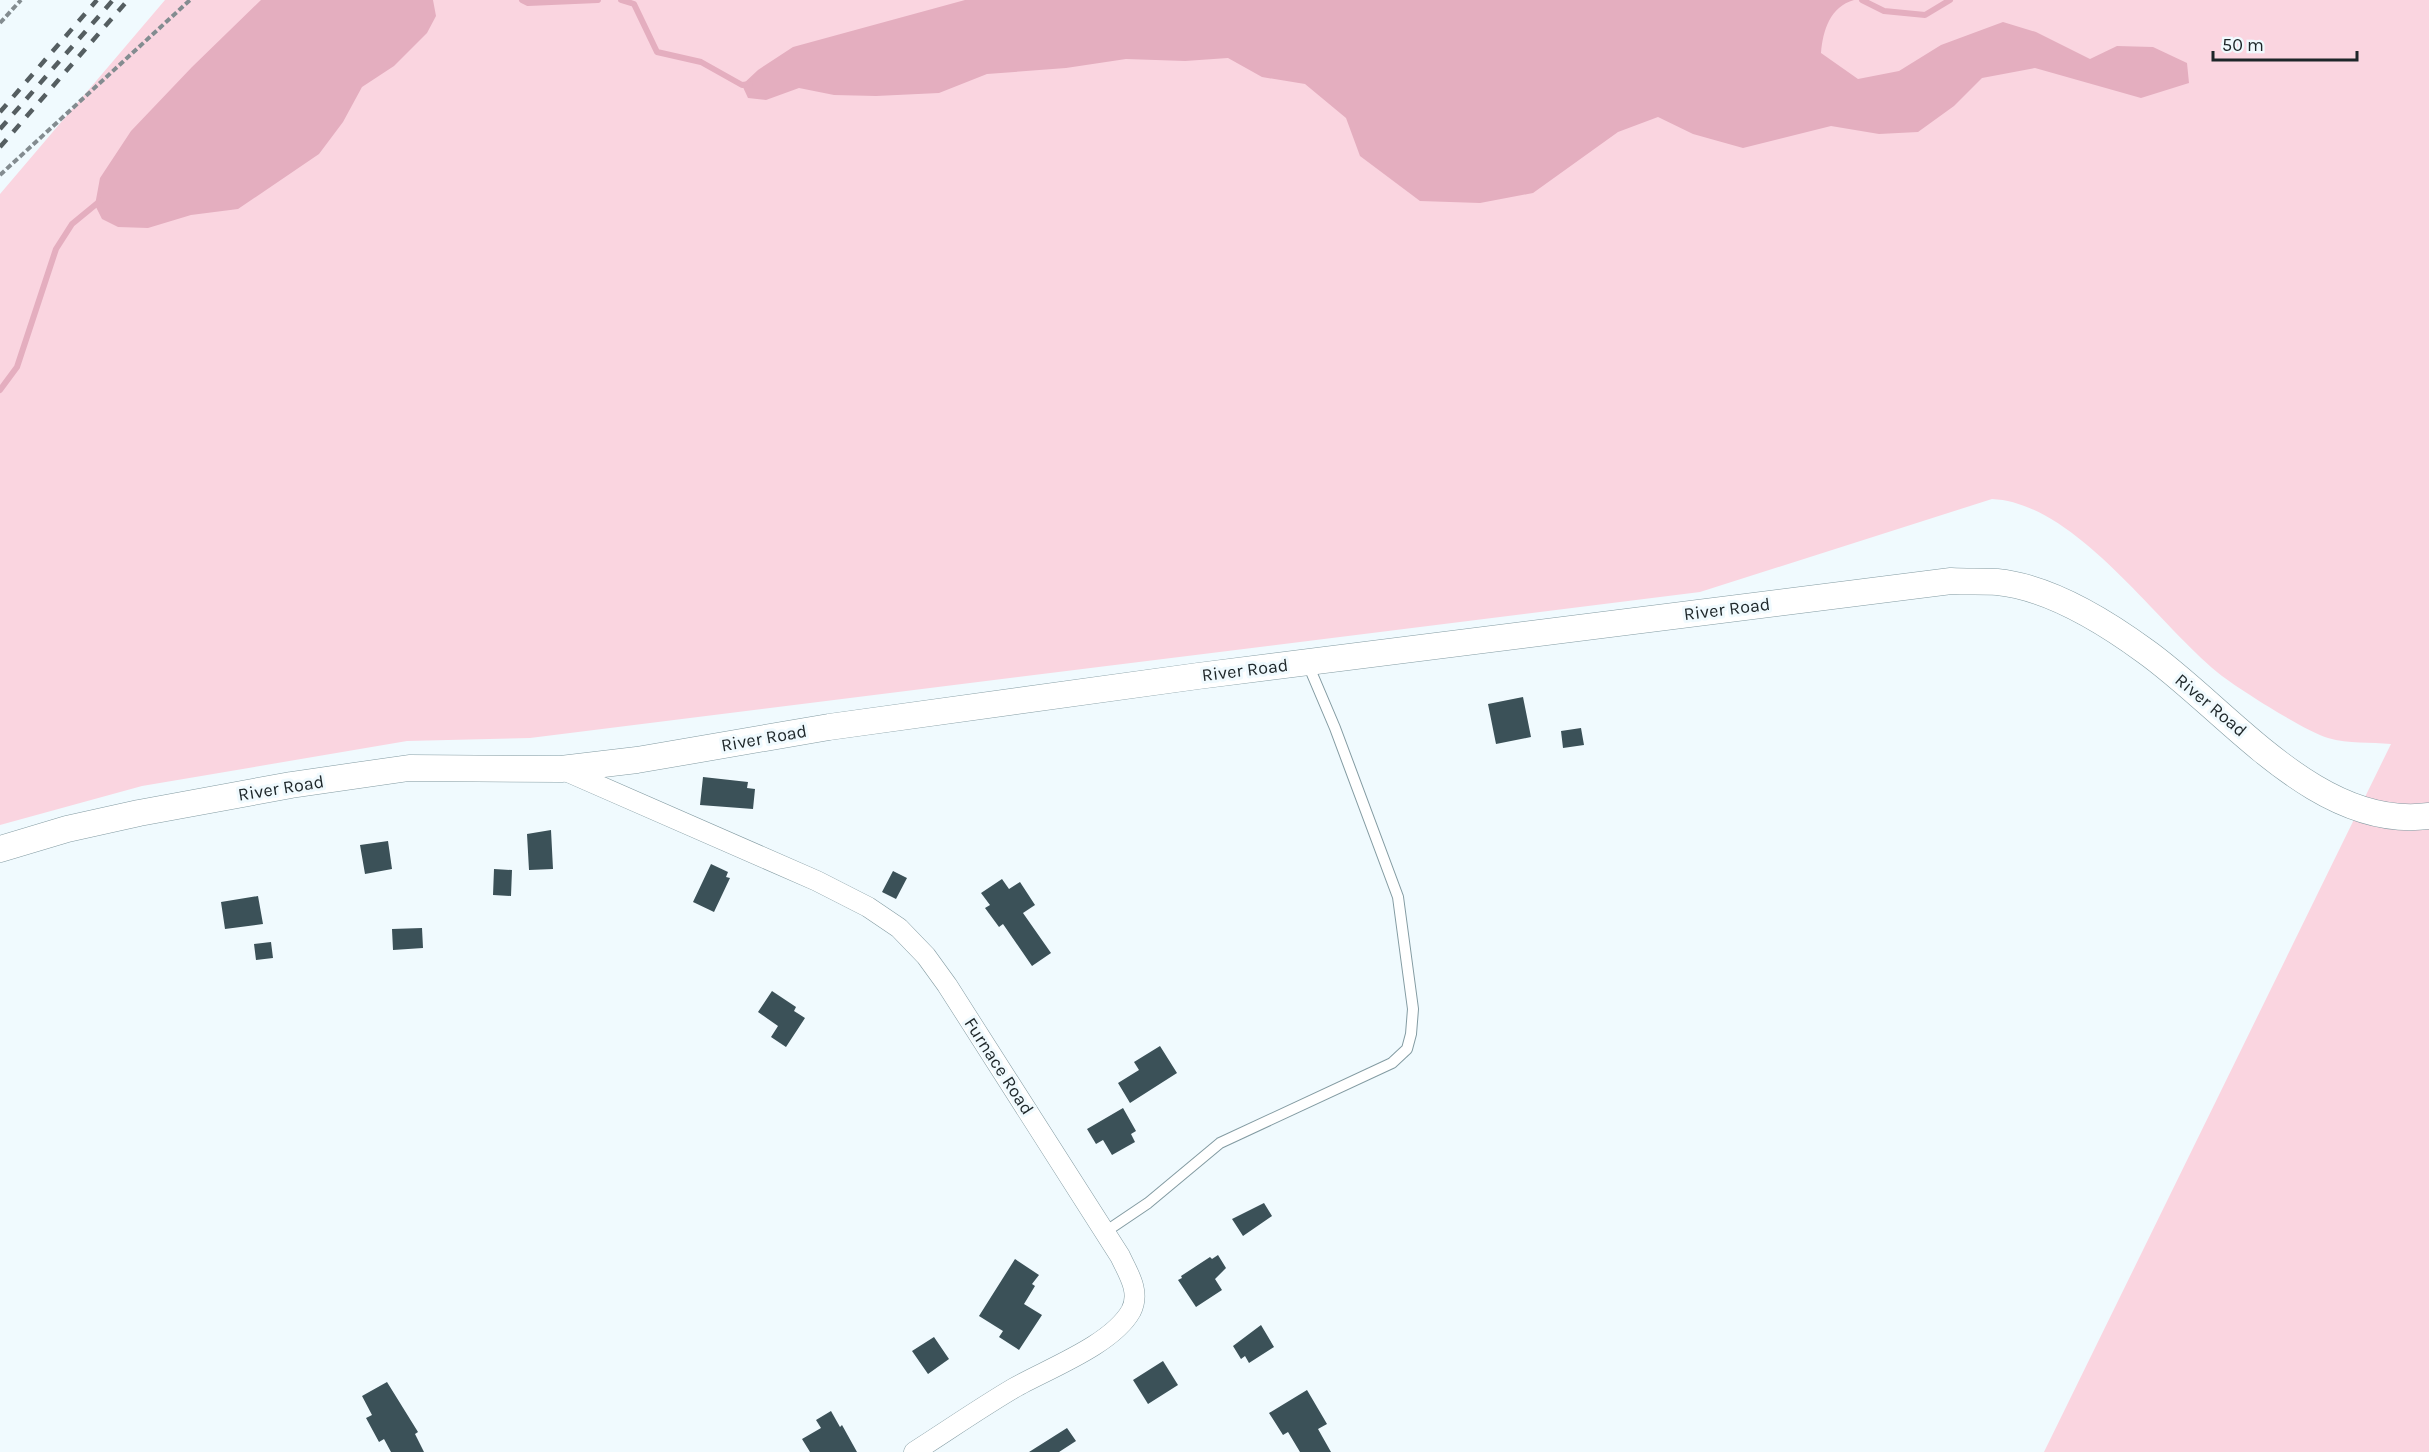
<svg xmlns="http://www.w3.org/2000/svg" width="2429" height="1452" viewBox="0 0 2429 1452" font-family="Karla,sans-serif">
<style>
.green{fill:#fad5e0}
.water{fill:#e4aebf}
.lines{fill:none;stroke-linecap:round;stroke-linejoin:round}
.stream{stroke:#e4aebf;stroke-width:6}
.building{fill:#3b5158}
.service-casing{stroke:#839ba2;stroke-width:12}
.minor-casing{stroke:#839ba2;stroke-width:21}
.tertiary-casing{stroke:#839ba2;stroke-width:27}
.path{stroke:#838c90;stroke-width:4;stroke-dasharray:6 3;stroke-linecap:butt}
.service{stroke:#fff;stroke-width:10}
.minor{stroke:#fff;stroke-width:20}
.tertiary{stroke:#fff;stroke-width:26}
.rail{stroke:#555e61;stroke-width:4.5;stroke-dasharray:10 10;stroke-linecap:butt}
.labels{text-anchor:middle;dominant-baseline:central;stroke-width:6;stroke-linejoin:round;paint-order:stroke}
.street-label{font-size:18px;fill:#1d2629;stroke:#f0fafe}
</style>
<rect width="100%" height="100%" fill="#f0fafe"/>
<path class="green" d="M165,0H2429V1452H2044L2391,744C2370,742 2349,744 2328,738C2305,731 2242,691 2222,676C2158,626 2077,503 1992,499L1700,592L530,738L407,741L142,786L0,825V194Z"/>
<path class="water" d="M261,0H433L436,16L427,33L394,66L362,87L343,122L319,154L238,209L191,215L148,228L118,227L102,219L95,205L100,178L131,131L192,67Z
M965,0H1854C1830,7 1823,30 1821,53L1858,79L1899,71L1941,45L2003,22L2036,32L2090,59L2117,46L2153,47L2187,63L2189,83L2141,98L2035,68L1982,78L1954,106L1918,132L1879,134L1831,126L1743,148L1693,134L1658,117L1618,132L1533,193L1480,203L1420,201L1360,156L1346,118L1305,84L1262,77L1228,58L1185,61L1126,59L1066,68L987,74L939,93L876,96L834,95L799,88L766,100L748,98L742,85L758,70L793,47Z"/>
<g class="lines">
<path class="stream" d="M522,0L528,3L598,0
M621,0L634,4L657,52L701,62L742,85L750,84
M1862,0L1884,11L1925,15L1950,0
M0,390L17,367L56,249L72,224L100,201"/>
</g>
<path class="building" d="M1523,697L1531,737L1496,744L1488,704Z
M1581,728L1584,745L1563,748L1561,731Z
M703,777L748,782L747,788L755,789L753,809L700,805Z
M551,830L553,869L529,870L527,834Z
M388,841L392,869L365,874L360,845Z
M711,864L728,872L726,877L730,878L714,912L693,902Z
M494,869L512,870L511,896L493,895Z
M893,871L907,878L896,899L882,892Z
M1002,879L1009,889L1020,882L1035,905L1023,913L1051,953L1032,966L1003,924L999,927L985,908L990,905L981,893Z
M258,896L263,924L225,929L221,902Z
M422,928L423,948L393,950L392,929Z
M271,942L273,958L256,960L254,944Z
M772,991L796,1007L794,1011L805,1018L786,1047L771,1037L778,1026L758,1012Z
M1160,1046L1177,1073L1130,1103L1118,1083L1139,1070L1134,1062Z
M1123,1108L1136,1131L1131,1134L1135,1142L1112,1155L1103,1140L1096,1144L1087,1129Z
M1264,1203L1272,1216L1243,1236L1232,1219Z
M1218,1255L1226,1268L1215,1279L1222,1290L1196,1307L1178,1280L1182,1278L1181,1276L1210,1257L1212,1259Z
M1015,1259L1039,1275L1032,1284L1035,1286L1024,1304L1042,1315L1019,1350L999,1337L1003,1331L979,1316Z
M1261,1325L1274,1347L1249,1363L1245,1356L1241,1359L1233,1346Z
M934,1337L949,1359L928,1374L912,1351Z
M1163,1361L1178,1385L1148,1404L1133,1380Z
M387,1382L418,1432L415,1434L424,1452H391L384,1439L379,1442L366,1418L372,1415L362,1396Z
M1307,1390L1327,1424L1318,1429L1331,1452H1300L1288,1432L1283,1435L1269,1413Z
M831,1411L840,1427L842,1425L857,1452H810L802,1439L821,1428L816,1420Z
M1067,1428L1076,1441L1059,1452H1029Z"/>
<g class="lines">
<defs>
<path id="service" d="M1105,1232L1148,1203L1220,1143L1392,1063L1407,1049L1411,1034L1413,1009L1398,897L1335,728L1307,662"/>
<path id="minor" d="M561,769L817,881L868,907L899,928L926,956L947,985L1120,1256C1128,1273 1141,1292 1131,1311C1112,1345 1047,1369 1014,1388C980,1408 947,1431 914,1452"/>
<path id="tertiary" d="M0,849L67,829L139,813L291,785L409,768L561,769L637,760L829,727L1198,676L1951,581C1967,582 1982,581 1997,582C2049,587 2104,621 2145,651C2227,709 2317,831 2429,816"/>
</defs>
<use href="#service" class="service-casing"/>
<use href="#minor" class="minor-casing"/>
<use href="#tertiary" class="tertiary-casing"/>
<path class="path" d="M0,23L21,0
M0,175L190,0"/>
<use href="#service" class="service"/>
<use href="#minor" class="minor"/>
<use href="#tertiary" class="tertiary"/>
<path class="rail" d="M0,112L97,0
M0,129L113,0
M0,147L128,0"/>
</g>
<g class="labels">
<g class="street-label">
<text transform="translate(1727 609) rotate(-7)">River Road</text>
<text transform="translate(1245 670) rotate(-7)">River Road</text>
<text transform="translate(2211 705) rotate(40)">River Road</text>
<text transform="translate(764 738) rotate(-10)">River Road</text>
<text transform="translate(281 788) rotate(-9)">River Road</text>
<text transform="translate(999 1066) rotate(57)">Furnace Road</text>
</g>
</g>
<path d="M2213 51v9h144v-9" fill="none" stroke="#1d2629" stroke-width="3"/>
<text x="2222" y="51" font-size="18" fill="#1d2629" stroke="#f0fafe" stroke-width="4.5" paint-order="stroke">50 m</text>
</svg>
